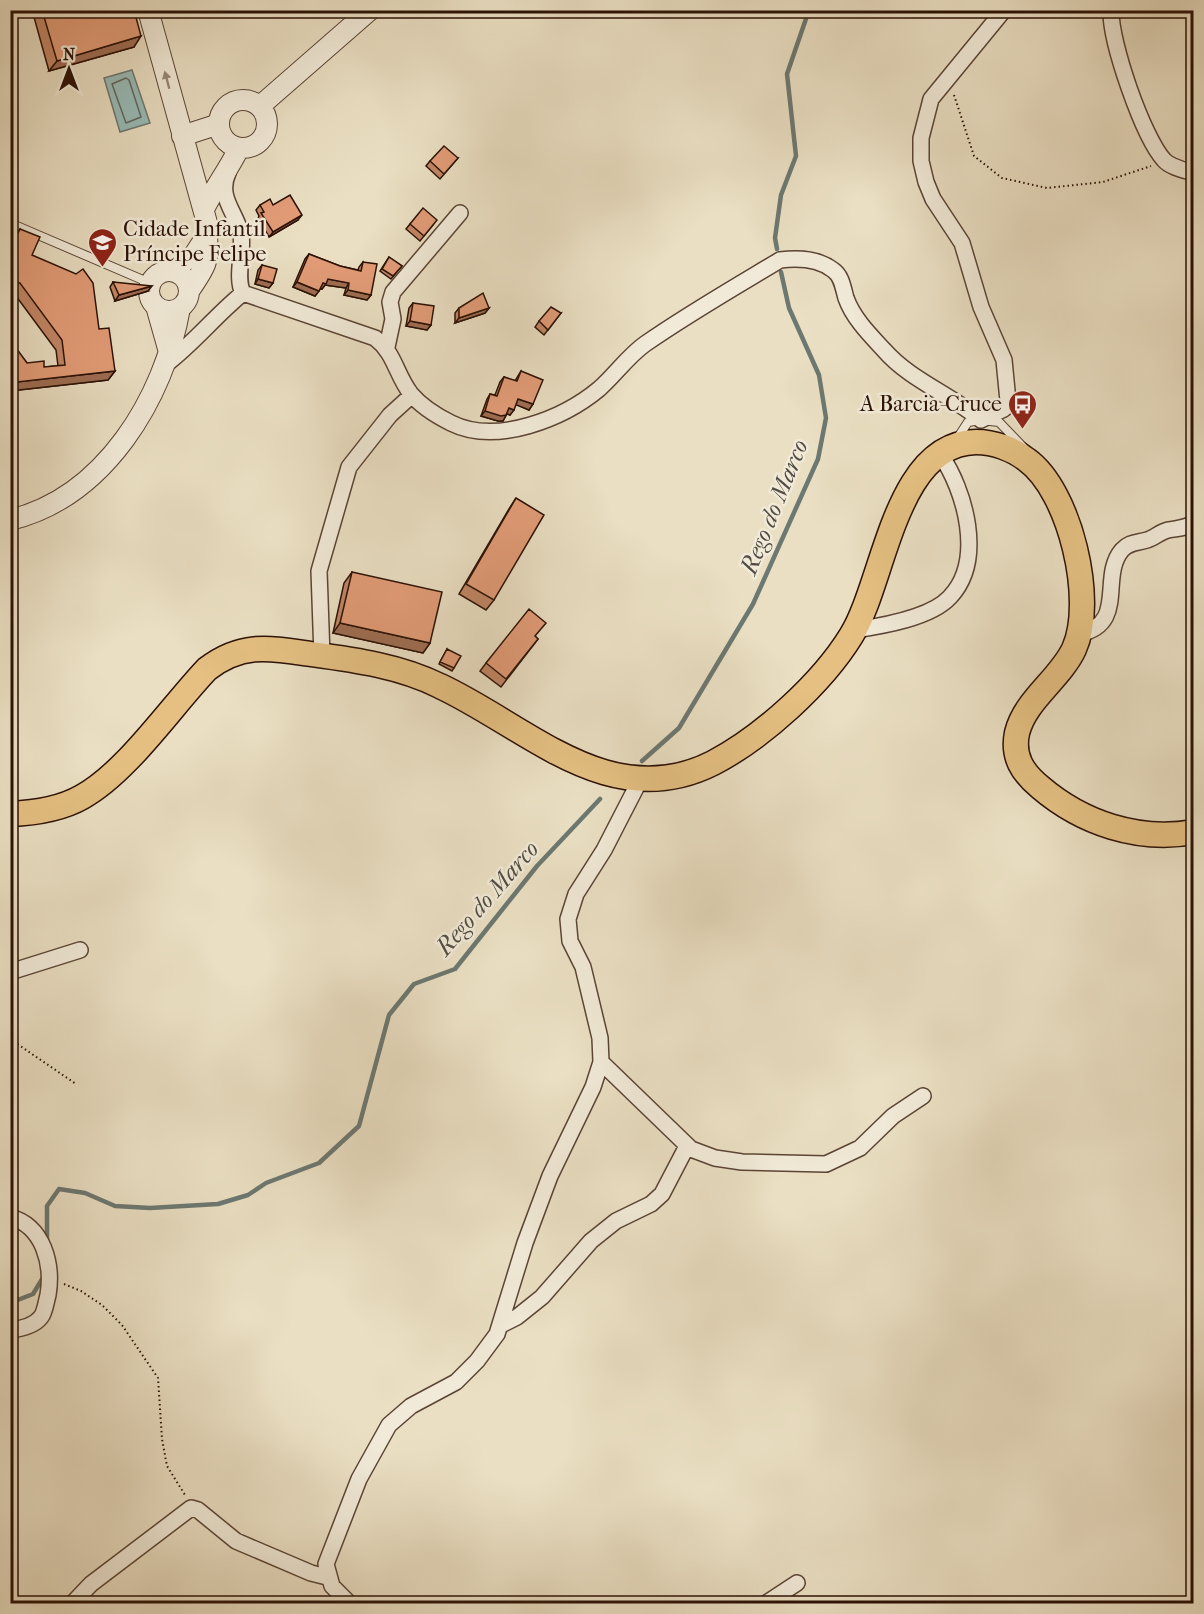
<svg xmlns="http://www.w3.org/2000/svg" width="1204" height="1614" viewBox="0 0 1204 1614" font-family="'IM FELL French Canon',serif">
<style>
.water{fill:#98bcb8;stroke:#6c7871;stroke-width:1.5}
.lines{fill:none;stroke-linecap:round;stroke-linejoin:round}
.shore{stroke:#62665f;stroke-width:1.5}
.stream{stroke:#6c7871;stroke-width:4.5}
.service-casing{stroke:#5b4435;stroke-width:10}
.minor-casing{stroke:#5b4435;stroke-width:18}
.tertiary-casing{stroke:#5b4435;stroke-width:22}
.primary-casing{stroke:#2b1106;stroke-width:27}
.path{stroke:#2b1106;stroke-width:2;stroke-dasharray:1.5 3;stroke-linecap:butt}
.service{stroke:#f1ead8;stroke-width:8}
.minor{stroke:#f1ead8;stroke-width:15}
.tertiary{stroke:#f1ead8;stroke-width:20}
.primary{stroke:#e5c082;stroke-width:24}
.wall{fill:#c28666;stroke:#2b1106;stroke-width:1.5}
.shaded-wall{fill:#9e6d53;stroke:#2b1106;stroke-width:1.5}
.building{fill:#e29c77;stroke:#2b1106;stroke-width:1.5}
.oneway{fill:#98887a}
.labels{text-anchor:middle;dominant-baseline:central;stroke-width:5;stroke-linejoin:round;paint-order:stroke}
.poi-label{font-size:22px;fill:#2b1106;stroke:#f1ead8;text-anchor:start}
.water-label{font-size:24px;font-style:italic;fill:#514d44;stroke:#f1ead8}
</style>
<rect width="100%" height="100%" fill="#eadfc3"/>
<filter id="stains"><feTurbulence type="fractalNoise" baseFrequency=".00333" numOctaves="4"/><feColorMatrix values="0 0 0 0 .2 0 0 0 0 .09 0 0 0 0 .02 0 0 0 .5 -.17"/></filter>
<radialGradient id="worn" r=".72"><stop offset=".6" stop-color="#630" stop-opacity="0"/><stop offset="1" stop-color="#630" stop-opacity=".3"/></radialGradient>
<path class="water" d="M132,70L150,123L120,132L104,78Z"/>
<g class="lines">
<path class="shore" d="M126,78L129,80L141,117L126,123L112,84Z"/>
<path class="stream" d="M777,249L775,238L781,195L796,156L787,74L809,10
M642,761L679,728L753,604L818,459L826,418L819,375L789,308L781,272
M47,1240V1206L59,1189L85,1193L115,1206L150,1208L218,1204L248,1195L266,1183L319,1163L359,1126L389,1015L414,984L455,969L537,866L600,799
M10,1303L33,1294L44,1276"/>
<defs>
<path id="service" d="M10,223L150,283
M955,442L968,422L981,420L999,422L1025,449"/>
<path id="minor" d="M1111,10C1110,42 1143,137 1164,160C1170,167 1184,170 1194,173
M228,173C217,197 236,212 241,234C244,252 235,278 243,293L375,338C395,353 396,375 411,394C421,406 437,416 451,423C497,446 564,418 599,389C615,375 628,356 645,344C688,314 735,287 780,260C797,258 819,259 833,270C842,276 843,288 846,298C853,318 870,335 884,350C910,380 950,394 981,420L1004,409L1008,401L1004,360L981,307L962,243L933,199L926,182L921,161V138L931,99L1004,10
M387,347L393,319L390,302L393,292L460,213
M165,365C193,344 215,316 243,293
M855,630C882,626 931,618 950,597C985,560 965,490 940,454
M1079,634C1128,624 1099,577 1122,550C1129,542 1137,543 1147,540C1154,538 1160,532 1168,530C1178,528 1184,529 1194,523
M322,656L319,571L349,467L390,415L412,395
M10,972L80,950
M601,1062L691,1149L715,1158L742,1162L826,1164L860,1148L893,1116L923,1096
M10,1217C44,1226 53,1265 48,1295C46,1302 45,1312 41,1317C34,1326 20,1329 10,1330
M501,1325L517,1317L542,1297L591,1241L616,1221L651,1204L662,1194L687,1146
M72,1604L91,1584L191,1508L198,1510L236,1541L311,1573L327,1577
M350,1604L332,1586L326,1564L359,1479L389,1425L411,1406L456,1382L477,1361L497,1334L525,1243L550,1176L593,1087L601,1062L600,1038L583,967L570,941L568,919L576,894L604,850L640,780
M765,1604L797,1583"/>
<path id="tertiary" d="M148,10L207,223C207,261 212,258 189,291
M219 124a24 24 0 1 1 48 0a24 24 0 1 1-48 0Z
M260,106L370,10
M182,136L219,124
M204,209C215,187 229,169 239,148
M149 291a20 20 0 1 1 40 0a20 20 0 1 1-40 0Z
M170,271L194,255L207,235
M156,306L169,352
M10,520C105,497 164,398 180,308"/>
<path id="primary" d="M10,814C34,813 61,809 82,797C127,772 170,708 207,669C242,642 270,648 311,654C355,660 400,666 440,686C528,727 610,815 713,763C763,737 822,683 851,636C885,582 894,443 976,442C994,442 1013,449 1027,460C1070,491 1096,601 1074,649C1060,679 1025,700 1017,733C1012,757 1023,773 1040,787C1082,823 1138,842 1194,832"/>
</defs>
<use href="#service" class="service-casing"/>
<use href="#minor" class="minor-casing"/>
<use href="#tertiary" class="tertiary-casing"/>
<use href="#primary" class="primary-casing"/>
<path class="path" d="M954,95L974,156L1002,178L1047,188L1103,182L1151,166
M10,1039L76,1084
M64,1284L81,1291L102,1305L122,1325L158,1378L162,1439L167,1466L185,1495"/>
<use href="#service" class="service"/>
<use href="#minor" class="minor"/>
<use href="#tertiary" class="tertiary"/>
<use href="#primary" class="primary"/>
</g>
<path class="wall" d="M32,10H134V47L49,71Z
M458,158L440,179L426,166L430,161Z
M260,205H273L298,220L269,237L258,218L259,216L256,210Z
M410,224L433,225L420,241L406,229Z
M20,229L32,255L99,329L115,371L108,380L10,391V333L17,342L14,346L27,363L44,367L58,366L56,350L13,292L10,291V244L13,238Z
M309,254L340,266L358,270L359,267L363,262L371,295L367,300L344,295L346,288L325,285L322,289H320L315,296L293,287L305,259Z
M389,257L402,266L391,279L380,271Z
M262,265L273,283L269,288L255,284L258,270Z
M113,282L148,291L115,301L110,287Z
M413,303L431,325L427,330L406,326L409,308Z
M459,308H489L485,313L455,323V313Z
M561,313L544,335L535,327L539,321Z
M521,371L533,404L529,410L516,404L510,415L507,414L503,421H498L481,416L487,399L490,394L495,395L500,382L504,377L515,381Z
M516,498L494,600L486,610L459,594L509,509Z
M352,572L430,643L423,653L333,633L344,583Z
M536,637L538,639L501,687L480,671L486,663Z
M447,649L454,668L452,671L439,664Z"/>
<path class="shaded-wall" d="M141,36L134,47L49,71L57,61Z
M302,215L298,220L269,237L273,232Z
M258,279L273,283L269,288L255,284Z
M328,279L349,283L346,288L325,285L322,289L319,288L323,283Z
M297,282L319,291L315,296L293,287Z
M152,286L148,291L115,301L119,295Z
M348,290L371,295L367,300L344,295Z
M489,308L485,313L455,323L459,318Z
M410,321L431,325L427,330L406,326Z
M115,371L108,380L10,391L17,382Z
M518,399L533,404L529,410L514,404Z
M509,408L514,410L510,415L505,413Z
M485,411L506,415L503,421H498L481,416Z
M340,623L430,643L423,653L333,633Z"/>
<path class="building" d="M42,10H134L141,36L57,61Z
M444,146L458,158L444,174L430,161Z
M290,195L302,215L273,232L261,213L264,212L260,205L270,199L273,205Z
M423,208L437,220L424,236L410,224Z
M20,229L40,237L32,255L76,274L83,269L93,283L99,329L109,328L115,371L17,382L10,373V333L17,342L13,344L27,363L44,361V367L65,365L62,340L20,283L10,279V249Z
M309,254L340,266L361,271L363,262L377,264L371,295L348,290L349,283L328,279L326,284L323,283L319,291L297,282Z
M389,257L402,266L393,276L382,269Z
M262,265L277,269L273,283L258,279Z
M113,282L152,286L119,295Z
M483,293L489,308L459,318V308Z
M413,303L434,306L431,325L410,321Z
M551,307L561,313L548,330L539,321Z
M521,371L543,380L533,404L518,399L514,410L509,408L506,415L501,416L485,411L490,394L497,396L504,377L517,381Z
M516,498L544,515L494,600L466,584Z
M352,572L442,592L430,643L340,623Z
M529,609L546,623L535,636L538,639L506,679L486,663Z
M447,649L461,656L454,668L440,662Z"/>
<defs><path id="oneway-solid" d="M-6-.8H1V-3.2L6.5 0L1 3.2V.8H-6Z" transform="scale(1.5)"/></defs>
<use class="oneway" href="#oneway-solid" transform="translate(167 80) rotate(-105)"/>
<defs>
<symbol id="school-pin" viewBox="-11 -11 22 30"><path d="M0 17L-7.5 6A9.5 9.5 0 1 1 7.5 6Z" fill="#8f2418" stroke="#f1ead8"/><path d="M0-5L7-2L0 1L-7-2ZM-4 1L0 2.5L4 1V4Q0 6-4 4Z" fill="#fff"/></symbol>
<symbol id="bus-pin" viewBox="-11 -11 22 30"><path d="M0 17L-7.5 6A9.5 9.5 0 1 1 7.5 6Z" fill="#8f2418" stroke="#f1ead8"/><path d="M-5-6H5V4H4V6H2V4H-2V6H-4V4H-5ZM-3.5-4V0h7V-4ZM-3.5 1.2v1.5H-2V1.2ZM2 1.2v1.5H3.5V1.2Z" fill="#fff"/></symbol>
</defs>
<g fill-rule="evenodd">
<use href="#school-pin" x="86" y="226" width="33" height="45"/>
<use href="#bus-pin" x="1006" y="388" width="33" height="45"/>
</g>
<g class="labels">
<g class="poi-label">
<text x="123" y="229">Cidade Infantil<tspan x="123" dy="25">Príncipe Felipe</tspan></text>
<text x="1002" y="404" text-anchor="end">A Barcia-Cruce</text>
</g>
<g class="water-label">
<text transform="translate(774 507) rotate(-68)">Rego do Marco</text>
<text transform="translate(487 898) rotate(-49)">Rego do Marco</text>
</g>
</g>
<rect width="1204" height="1614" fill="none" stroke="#eadfc3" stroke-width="36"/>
<rect x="12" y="12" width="1180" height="1590" fill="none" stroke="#2b1106" stroke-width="3"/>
<rect x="18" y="18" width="1168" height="1578" fill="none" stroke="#2b1106" stroke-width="1.5"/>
<g transform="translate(69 69)" stroke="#f1ead8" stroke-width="4.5" paint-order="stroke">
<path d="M0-4.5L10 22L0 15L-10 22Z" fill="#2b1106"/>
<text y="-9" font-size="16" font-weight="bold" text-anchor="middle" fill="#2b1106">N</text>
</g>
<rect width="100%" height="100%" filter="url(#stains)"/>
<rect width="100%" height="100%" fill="url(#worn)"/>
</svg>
